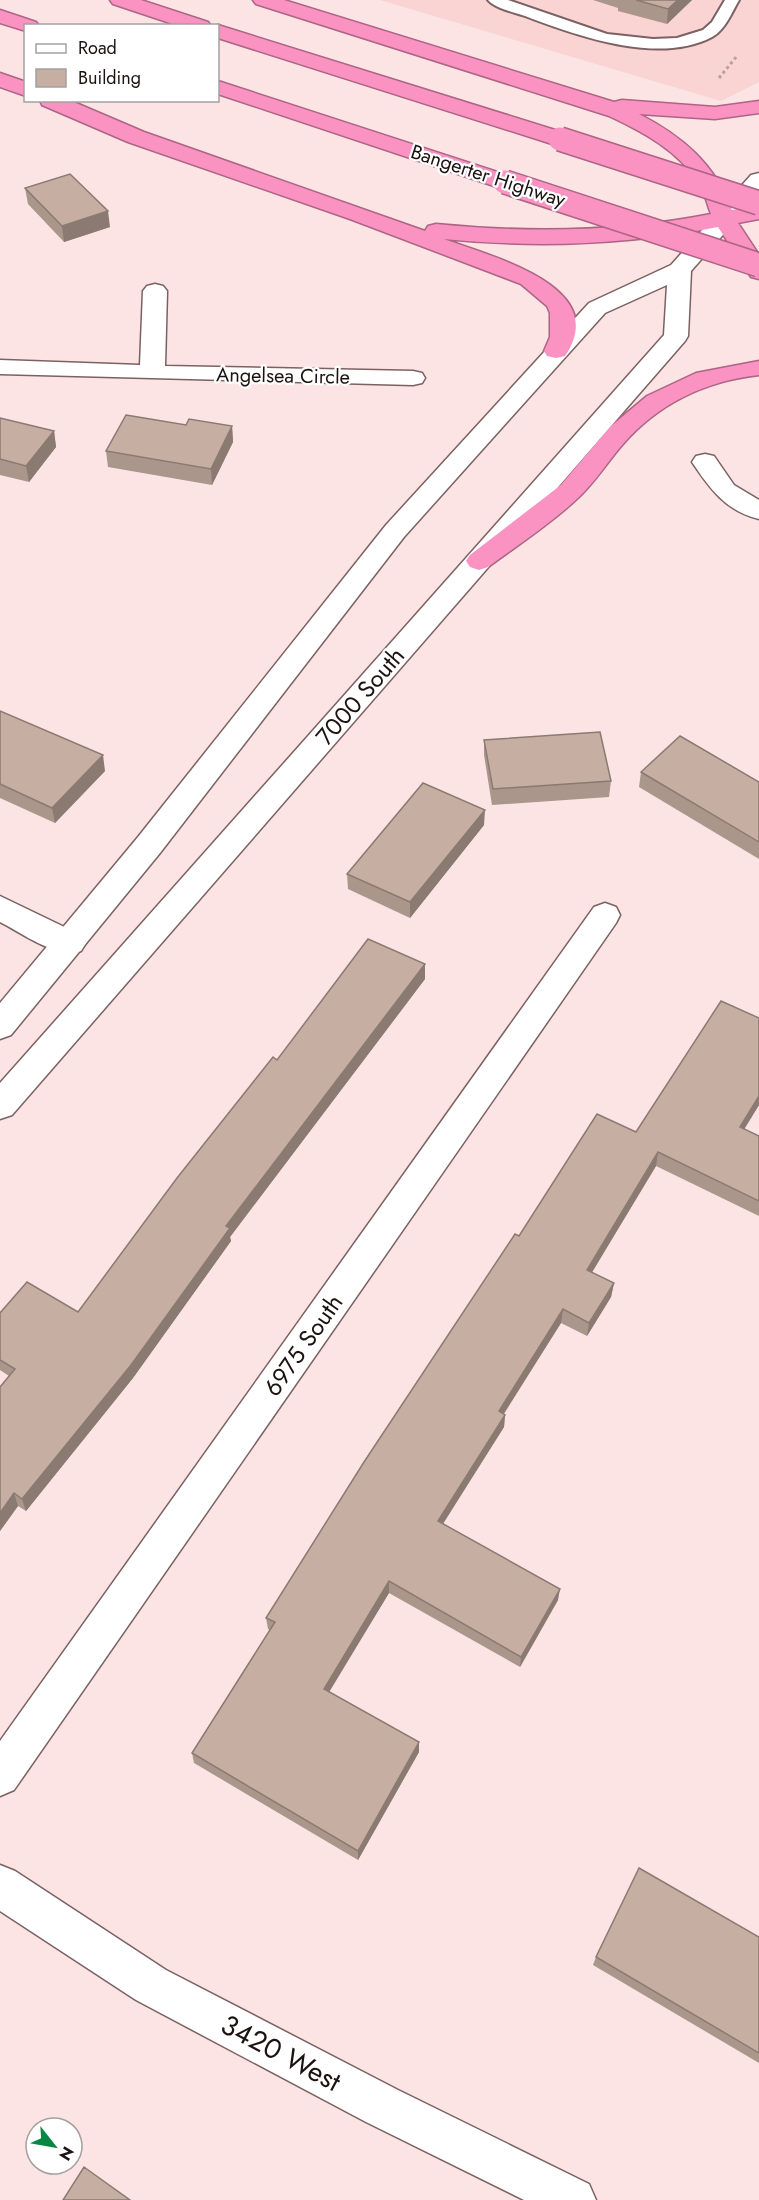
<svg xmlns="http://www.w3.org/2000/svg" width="759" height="2200" viewBox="0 0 759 2200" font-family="Jost,sans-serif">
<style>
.built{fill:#fad3d3}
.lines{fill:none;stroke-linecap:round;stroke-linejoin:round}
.lane-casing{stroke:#7b6161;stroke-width:4}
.street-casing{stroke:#7b6161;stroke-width:3}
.secondary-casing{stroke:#7b6161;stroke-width:3}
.highway-casing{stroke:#ac6584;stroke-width:3}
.path{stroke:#b5a1a1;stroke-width:3;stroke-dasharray:3 3;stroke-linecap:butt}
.lane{fill:#fff;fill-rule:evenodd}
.street{fill:#fff;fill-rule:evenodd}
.secondary{fill:#fff;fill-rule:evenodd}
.highway{fill:#fa92c2;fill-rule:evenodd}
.highway-bridge-casing{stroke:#ac6584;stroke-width:26;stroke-linecap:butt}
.highway-bridge{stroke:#fa92c2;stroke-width:23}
.wall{fill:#ab968c}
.shaded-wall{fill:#8b7a72}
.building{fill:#c7aea3;stroke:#8b7a72;stroke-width:1.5}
.labels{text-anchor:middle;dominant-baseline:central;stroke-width:4.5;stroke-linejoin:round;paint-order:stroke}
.far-street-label{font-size:20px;fill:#1c1212;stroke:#fff}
.street-label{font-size:24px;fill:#1c1212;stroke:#fff}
.near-street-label{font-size:28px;fill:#1c1212;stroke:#fff}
</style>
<rect width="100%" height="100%" fill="#fce4e4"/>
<path class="built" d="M380,0H759V82L721,101Z"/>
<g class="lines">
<defs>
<path id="lane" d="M488,0H508L607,34L653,39L677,38L703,30L712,22L725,0H739C732,12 725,30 712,37C659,65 577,36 525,16C514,12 496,9 488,0Z"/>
<path id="street" d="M155,284L163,286L167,291L165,366L413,371L422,373L425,378L422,383L413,385L0,374V360L140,365L143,291L147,286Z
M705,454L714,456L734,485L759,500V519C726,511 710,489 692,462L696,456Z
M0,896L81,935L86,943L81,951C56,959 22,933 0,922Z
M605,903L616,907L620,915L616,923L14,1790L0,1796V1741L594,907Z
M0,1865L15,1871L166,1970L398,2090L589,2184L596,2200H524L366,2122L136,2000L0,1911Z"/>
<path id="secondary" d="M759,173V194L691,271L688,336L685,341L12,1115L0,1119V1083L664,335L667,285L605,313L404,537L160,853L11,1035L0,1039V1003L138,837L386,525L589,303L671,265L751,175Z"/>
<path id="highway" d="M110,0H141L208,22L211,26H179L113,4Z
M253,0H284L614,102L622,100L715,107L759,101V113L715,119L639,114C682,136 715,164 732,210L759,205V219L738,223L759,255V279L751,277L718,227C627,245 536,248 444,239C489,256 613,286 565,356L556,358L547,356L544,351L550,337V313L547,306L521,284L350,219L128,142L42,105L40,100H69L144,132L425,231L428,226L436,224C528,233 620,232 711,214C707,204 705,193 699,184C679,151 643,132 609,116L256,4Z
M0,10L36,22L39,26H26V31L0,23Z
M218,25L568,134L571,139L568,144H552L218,38V26H215Z
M0,73L26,82V96L0,87Z
M218,81L513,177L516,182L513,187H497L218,94Z
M759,361V375C706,381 659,403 623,444C608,461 596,481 579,497C552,523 519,544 488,567L479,570L470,567L466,561L470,555L561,485L610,427L647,396L696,373Z"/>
</defs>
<use href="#lane" class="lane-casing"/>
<use href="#street" class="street-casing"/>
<use href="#secondary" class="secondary-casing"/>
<use href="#highway" class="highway-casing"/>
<path class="path" d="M719,78L737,56"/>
<use href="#lane" class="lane"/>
<use href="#street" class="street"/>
<use href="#secondary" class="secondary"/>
<use href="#highway" class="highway"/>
<defs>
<path id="highway-bridge" d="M560,139L759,203
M505,182L759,265"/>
</defs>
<use href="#highway-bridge" class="highway-bridge-casing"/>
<use href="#highway-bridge" class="highway-bridge"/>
</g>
<path class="wall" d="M593,0H692L667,24L618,11V8Z
M25,188L110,227L64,242L28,204Z
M0,418L54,431L56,447L29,482L0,475Z
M186,425L232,426L233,442L212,485L108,467L106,451Z
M0,711L105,771L55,823L0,798Z
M484,740L611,781L609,797L492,805L484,755Z
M641,772L759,782V859L639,787Z
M484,825L410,918L348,889L347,874Z
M425,964V979L230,1237L231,1241L133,1378L26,1511L18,1506L0,1531L9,1376L0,1370V1313L78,1312L277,1060Z
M759,1018V1105L744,1129L759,1136V1216L656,1166L592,1272L614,1283L611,1297L587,1336L561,1323L504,1414L505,1415L504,1427L443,1524L558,1600L520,1667L389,1593L329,1691L419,1752L358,1860L194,1763L192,1753L270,1630L268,1629L266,1618L519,1236L636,1132Z
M759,1937V2063L593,1965L596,1957Z"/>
<path class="shaded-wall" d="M678,0H692L667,24L668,9Z
M108,211L110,227L64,242L62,226Z
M232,426L233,442L212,485L211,469Z
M54,431L56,447L29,482L26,466Z
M103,755L105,771L55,823L52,808Z
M485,810L484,825L410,918V902Z
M425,964V979L230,1237L231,1241L133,1378L26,1511L22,1499L226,1226Z
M759,1096V1105L737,1141L740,1127Z
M658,1152L656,1166L585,1284L587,1270Z
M614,1283L611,1297L587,1336L589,1323Z
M563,1309L561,1323L497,1424L499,1411Z
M505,1415L504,1427L437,1533L438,1521Z
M14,1493L18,1506L0,1531V1513Z
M389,1581V1593L325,1699L324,1689Z
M560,1589L558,1600L520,1667L521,1657Z
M419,1742V1752L358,1860V1851Z"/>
<path class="building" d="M636,0H678L668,9Z
M70,174L108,211L62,226L25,188Z
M126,415L186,425L189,419L232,426L211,469L106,451Z
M0,418L54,431L26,466L0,459Z
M0,711L103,755L52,808L0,784Z
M600,732L611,781L493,789L484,740Z
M680,736L759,782V842L641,772Z
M423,783L485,810L410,902L347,874Z
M368,939L425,964L226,1226L230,1228L131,1365L22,1499L14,1493L0,1513V1387L15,1369L0,1360V1313L27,1282L78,1312L177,1178L273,1057L277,1060Z
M721,1001L759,1018V1096L740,1127L759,1136V1201L658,1152L587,1270L614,1283L589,1323L563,1309L499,1411L505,1415L438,1521L560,1589L521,1657L389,1581L324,1689L419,1742L358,1851L192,1753L275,1622L266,1618L364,1462L515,1234L519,1236L597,1114L636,1132Z
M639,1868L759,1937V2053L596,1957Z
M84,2167L130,2200H63Z"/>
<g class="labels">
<g class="far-street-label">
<text transform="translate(488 176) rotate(18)">Bangerter Highway</text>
<text transform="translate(283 376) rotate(1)">Angelsea Circle</text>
</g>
<g class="street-label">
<text transform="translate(360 696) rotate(-49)">7000 South</text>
<text transform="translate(303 1345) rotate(-55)">6975 South</text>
</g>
<g class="near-street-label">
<text transform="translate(281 2053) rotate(28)">3420 West</text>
</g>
</g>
<rect x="24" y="24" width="195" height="78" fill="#ffffff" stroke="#a4a0a0" stroke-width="1.5"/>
<rect x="36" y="44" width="30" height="9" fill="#ffffff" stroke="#a4a0a0" stroke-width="1.5"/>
<text x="78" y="54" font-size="18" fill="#1c1212">Road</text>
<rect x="36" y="69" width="30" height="18" fill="#c7aea3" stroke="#a4a0a0" stroke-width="1.5"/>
<text x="78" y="84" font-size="18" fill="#1c1212">Building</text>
<g transform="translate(54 2146) rotate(121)"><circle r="28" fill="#ffffff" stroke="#a4a0a0" stroke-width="1.5"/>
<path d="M0-4.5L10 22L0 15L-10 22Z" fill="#068844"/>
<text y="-9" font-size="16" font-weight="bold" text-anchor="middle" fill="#1c1212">N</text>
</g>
</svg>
